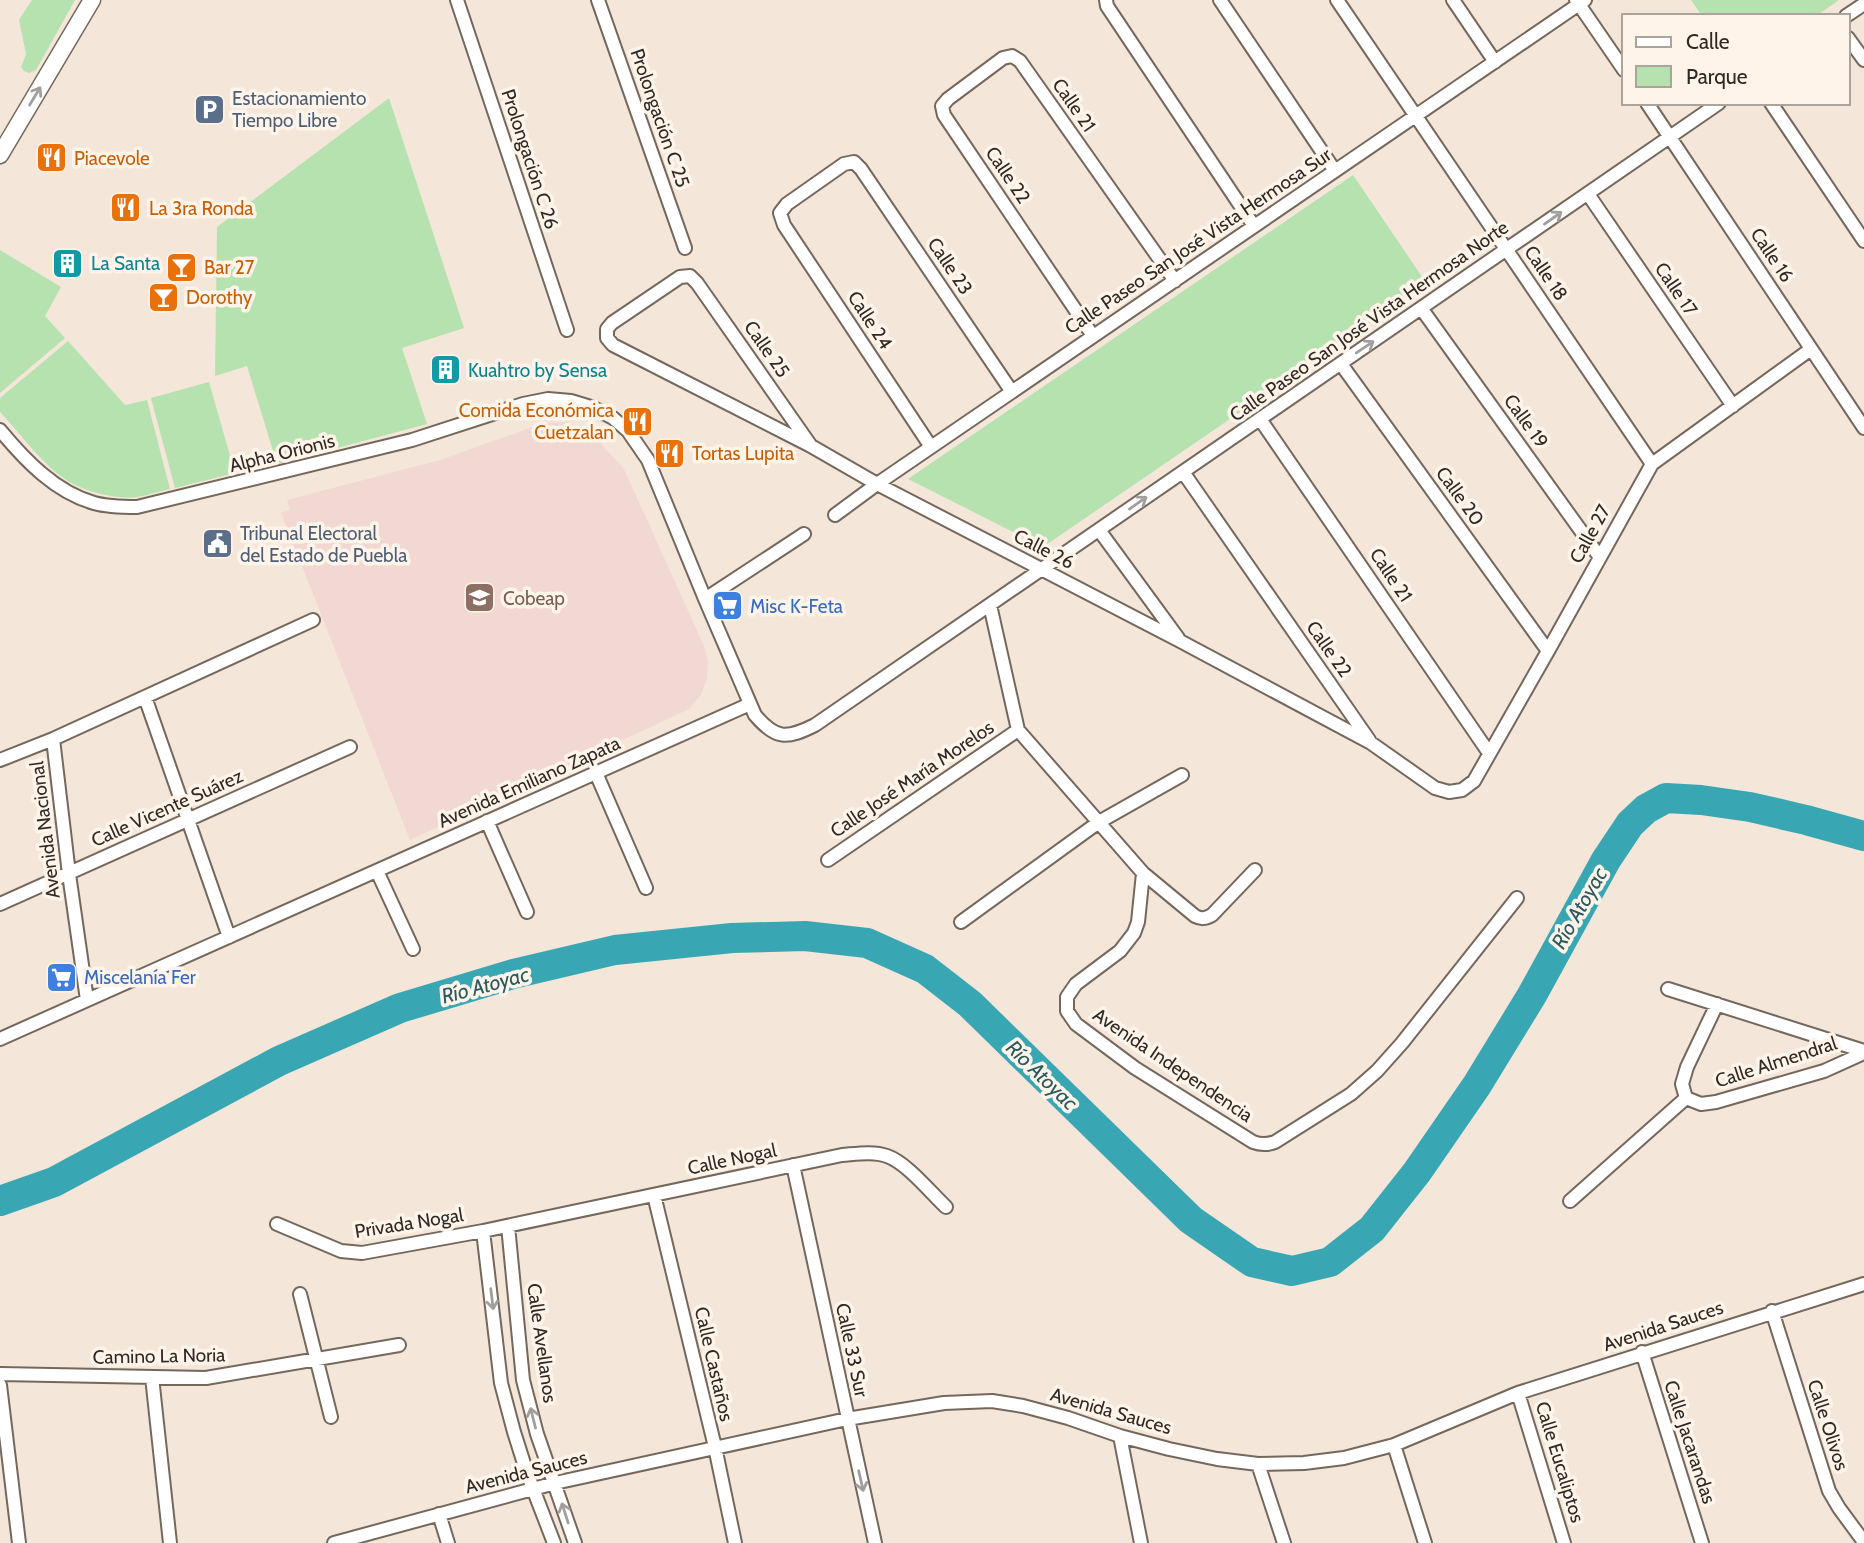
<svg xmlns="http://www.w3.org/2000/svg" width="1864" height="1543" viewBox="0 0 1864 1543" font-family="Cabin,sans-serif">
<style>
.education{fill:#f2d8d3}
.green{fill:#b6e2b0}
.lines{fill:none;stroke-linecap:round;stroke-linejoin:round}
.river{stroke:#39a7b3;stroke-width:30}
.minor-casing{stroke:#74685d;stroke-width:16}
.tertiary-casing{stroke:#74685d;stroke-width:19}
.minor{stroke:#fff;stroke-width:12}
.tertiary{stroke:#fff;stroke-width:16}
.oneway{stroke:#a19f9d}
.labels{text-anchor:middle;dominant-baseline:central;stroke-width:7;stroke-linejoin:round;paint-order:stroke}
.service-label{font-size:19px;fill:#4e5e75;stroke:#fff4e9;text-anchor:start}
.street-label{font-size:19px;fill:#2f2a25;stroke:#fff4e9}
.food-label{font-size:19px;fill:#c56008;stroke:#fff4e9;text-anchor:start}
.culture-label{font-size:19px;fill:#0d838f;stroke:#fff4e9;text-anchor:start}
.education-label{font-size:19px;fill:#785e54;stroke:#fff4e9;text-anchor:start}
.shop-label{font-size:19px;fill:#366cbe;stroke:#fff4e9;text-anchor:start}
.water-label{font-size:21px;font-style:italic;fill:#2a595e;stroke:#fff4e9}
</style>
<rect width="100%" height="100%" fill="#f4e6d9"/>
<path class="education" d="M568,422L591,433L624,469L704,646L708,661L707,678L701,695L689,709L410,840L281,513L290,510L287,500L440,460L544,423Z"/>
<path class="green" d="M32,0H75L36,70L29,73L24,71L21,67L26,54L19,20Z
M1691,0H1839L1816,16H1702Z
M389,98L464,328L402,348L427,424L277,464L247,366L215,376L217,227Z
M1353,175L1427,284L1043,547L908,479Z
M0,250L61,287L45,316L65,338L0,393Z
M68,341L125,405L147,400L170,489C160,491 149,495 138,497C117,500 82,491 65,479C41,463 20,433 0,412V398Z
M209,382L235,473L175,488L151,398Z"/>
<g class="lines">
<path class="river" d="M0,1201L54,1182L279,1061L400,1008L513,974L615,950L732,938L805,936L867,943L925,969L970,1004L1191,1220L1252,1262L1292,1271L1330,1262L1372,1229L1417,1172L1477,1085L1532,995L1606,860L1630,824L1646,809L1666,798L1701,800L1750,807L1806,820L1864,836"/>
<defs>
<path id="minor" d="M457,0L567,330
M598,0L685,248
M1106,0L1107,6L1254,226
M1220,0L1335,171
M1337,0L1652,464
M1453,0L1495,62
M1576,0L1624,70
M1846,16L1864,4
M1848,38L1864,60
M1647,103L1864,428
M1771,103L1864,241
M1588,194L1733,406
M1421,308L1599,556
M1093,336L944,115L942,106L948,99L1003,58L1012,56L1020,61L1175,281
M1341,364L1548,651
M1260,419L1489,753
M0,430C25,460 55,492 94,503C108,507 123,507 137,507L412,440L523,404L548,399L571,401L594,408L613,418L628,431L648,460L705,599L755,715C776,740 787,739 815,725L1719,103
M811,446L697,283L690,276L680,277L612,323L607,329V338L613,345L811,446L877,484L1180,641L1371,743L1435,788L1449,792L1462,790L1474,781L1548,651L1652,464L1811,349
M931,447L784,225L780,213L787,204L844,164L854,162L861,169L1012,392
M1183,472L1369,740
M835,515L877,484L1585,0
M1099,530L1178,638
M705,599L804,534
M990,605L1018,730L1143,873L1195,916C1201,919 1205,919 1212,915L1255,870
M145,697L229,937
M53,739L69,874L87,1000
M0,760L53,739L313,620
M596,773L646,888
M487,821L527,912
M828,860L1018,730
M377,871L413,949
M1143,873L1138,922L1134,933L1120,951L1076,984L1067,997V1011L1076,1024L1135,1068L1253,1142C1261,1145 1267,1145 1275,1142L1351,1094L1377,1071L1402,1043L1517,898
M0,904L350,747
M961,922L1099,822L1182,775
M1668,989L1864,1051
M0,1039L750,704
M1686,1098L1701,1104L1716,1102L1824,1071L1864,1053
M1686,1098L1682,1084L1687,1067L1717,1004
M793,1165L875,1543
M654,1195L715,1447L735,1543
M1570,1201L1686,1098
M277,1224L341,1251L362,1253L483,1231L842,1155C856,1154 873,1151 887,1156C907,1163 930,1192 946,1207
M508,1226L523,1380L537,1434L575,1543
M483,1231L501,1383L514,1432L527,1473L554,1543
M300,1294L331,1417
M1772,1311L1829,1491L1839,1508L1864,1542
M1642,1352L1702,1543
M0,1374L206,1378L399,1345
M152,1377L170,1543
M0,1385L19,1543
M1518,1393L1564,1543
M1120,1436L1141,1543
M1394,1445L1425,1543
M1258,1464L1284,1543
M439,1514L448,1543
M334,1543L555,1483L847,1419L944,1403L992,1401L1023,1406L1068,1418L1120,1436L1169,1449L1217,1459L1258,1464L1304,1463L1344,1458L1394,1445L1518,1393L1864,1284"/>
<path id="tertiary" d="M0,155L92,0"/>
</defs>
<use href="#minor" class="minor-casing"/>
<use href="#tertiary" class="tertiary-casing"/>
<use href="#minor" class="minor"/>
<use href="#tertiary" class="tertiary"/>
</g>
<defs><path id="oneway-shaft" d="M-6 0H5M1.5-3L5.5 0L1.5 3" fill="none" stroke-width="1.6" stroke-linecap="round" stroke-linejoin="round" transform="scale(1.75)"/></defs>
<g class="oneway">
<use href="#oneway-shaft" transform="translate(35 96) rotate(-59)"/>
<use href="#oneway-shaft" transform="translate(1553 218) rotate(-35)"/>
<use href="#oneway-shaft" transform="translate(1365 347) rotate(-34)"/>
<use href="#oneway-shaft" transform="translate(1138 503) rotate(-35)"/>
<use href="#oneway-shaft" transform="translate(492 1299) rotate(83)"/>
<use href="#oneway-shaft" transform="translate(533 1418) rotate(-104)"/>
<use href="#oneway-shaft" transform="translate(861 1481) rotate(77)"/>
<use href="#oneway-shaft" transform="translate(565 1513) rotate(-108)"/>
</g>
<defs>
<symbol id="parking-square" viewBox="-11 -11 22 22"><rect x="-9" y="-9" width="18" height="18" rx="4" fill="#5c6f8a" stroke="#fff4e9"/><path d="M-3.5-5.5H1a3.5 3.5 0 0 1 0 7H-1V5.5H-3.5ZM-1-3.4V-.6H.8a1.4 1.4 0 0 0 0-2.8Z" fill="#fff"/></symbol>
<symbol id="restaurant-square" viewBox="-11 -11 22 22"><rect x="-9" y="-9" width="18" height="18" rx="4" fill="#e8710a" stroke="#fff4e9"/><path d="M-5-6h1v4h1v-4h1v4h1v-4h1v5L-1.5 .5V6h-2V.5L-5-1ZM5-6V6H3V1.5H1.5Q1.5-4 5-6Z" fill="#fff"/></symbol>
<symbol id="building-square" viewBox="-11 -11 22 22"><rect x="-9" y="-9" width="18" height="18" rx="4" fill="#0f9aa8" stroke="#fff4e9"/><path d="M-4-6H4V6H1V3H-1V6H-4ZM-2.5-4.3h1.7v1.8h-1.7ZM.8-4.3h1.7v1.8H.8ZM-2.5-1h1.7V.8h-1.7ZM.8-1h1.7V.8H.8Z" fill="#fff"/></symbol>
<symbol id="bar-square" viewBox="-11 -11 22 22"><rect x="-9" y="-9" width="18" height="18" rx="4" fill="#e8710a" stroke="#fff4e9"/><path d="M-6-5H6L.8 .8V4.5H3.5V6h-7V4.5H-.8V.8Z" fill="#fff"/></symbol>
<symbol id="civic-square" viewBox="-11 -11 22 22"><rect x="-9" y="-9" width="18" height="18" rx="4" fill="#5c6f8a" stroke="#fff4e9"/><path d="M-.6-6.5H3V-4.5H.6V-3L4-1V1h2V6H-6V1h2V-1L-.6-3ZM-1.2 2.5V6h2.4V2.5Z" fill="#fff"/></symbol>
<symbol id="school-square" viewBox="-11 -11 22 22"><rect x="-9" y="-9" width="18" height="18" rx="4" fill="#8d6e63" stroke="#fff4e9"/><path d="M0-5L7-2L0 1L-7-2ZM-4 1L0 2.5L4 1V4Q0 6-4 4Z" fill="#fff"/></symbol>
<symbol id="supermarket-square" viewBox="-11 -11 22 22"><rect x="-9" y="-9" width="18" height="18" rx="4" fill="#3f7fe0" stroke="#fff4e9"/><path d="M-6-5.5h2.5l.6 2H6L4.5 2H-2.5L-4.4-4H-6ZM-1.5 3.2a1.3 1.3 0 1 0 .1 0ZM3 3.2a1.3 1.3 0 1 0 .1 0Z" fill="#fff"/></symbol>
</defs>
<g fill-rule="evenodd">
<use href="#parking-square" x="192" y="92" width="35" height="35"/>
<use href="#restaurant-square" x="34" y="140" width="35" height="35"/>
<use href="#restaurant-square" x="108" y="190" width="35" height="35"/>
<use href="#building-square" x="50" y="246" width="35" height="35"/>
<use href="#bar-square" x="164" y="250" width="35" height="35"/>
<use href="#bar-square" x="146" y="280" width="35" height="35"/>
<use href="#building-square" x="428" y="352" width="35" height="35"/>
<use href="#restaurant-square" x="620" y="404" width="35" height="35"/>
<use href="#restaurant-square" x="652" y="436" width="35" height="35"/>
<use href="#civic-square" x="200" y="526" width="35" height="35"/>
<use href="#school-square" x="462" y="580" width="35" height="35"/>
<use href="#supermarket-square" x="710" y="588" width="35" height="35"/>
<use href="#supermarket-square" x="44" y="960" width="35" height="35"/>
</g>
<g class="labels">
<g class="service-label">
<text x="232" y="98">Estacionamiento<tspan x="232" dy="22">Tiempo Libre</tspan></text>
<text x="240" y="533">Tribunal Electoral<tspan x="240" dy="22">del Estado de Puebla</tspan></text>
</g>
<g class="street-label">
<text transform="translate(1074 105) rotate(55)">Calle 21</text>
<text transform="translate(660 118) rotate(71)">Prolongación C 25</text>
<text transform="translate(530 159) rotate(72)">Prolongación C 26</text>
<text transform="translate(1008 175) rotate(56)">Calle 22</text>
<text transform="translate(1198 241) rotate(-34)">Calle Paseo San José Vista Hermosa Sur</text>
<text transform="translate(1772 255) rotate(56)">Calle 16</text>
<text transform="translate(950 266) rotate(56)">Calle 23</text>
<text transform="translate(1546 273) rotate(56)">Calle 18</text>
<text transform="translate(1676 289) rotate(56)">Calle 17</text>
<text transform="translate(870 320) rotate(57)">Calle 24</text>
<text transform="translate(1369 321) rotate(-35)">Calle Paseo San José Vista Hermosa Norte</text>
<text transform="translate(767 349) rotate(55)">Calle 25</text>
<text transform="translate(1526 421) rotate(54)">Calle 19</text>
<text transform="translate(282 453) rotate(-14)">Alpha Orionis</text>
<text transform="translate(1460 496) rotate(54)">Calle 20</text>
<text transform="translate(1590 534) rotate(-61)">Calle 27</text>
<text transform="translate(1044 549) rotate(27)">Calle 26</text>
<text transform="translate(1391 575) rotate(56)">Calle 21</text>
<text transform="translate(1329 649) rotate(55)">Calle 22</text>
<text transform="translate(912 779) rotate(-34)">Calle José María Morelos</text>
<text transform="translate(529 782) rotate(-24)">Avenida Emiliano Zapata</text>
<text transform="translate(167 808) rotate(-24)">Calle Vicente Suárez</text>
<text transform="translate(45 830) rotate(-97)">Avenida Nacional</text>
<text transform="translate(1776 1062) rotate(-18)">Calle Almendral</text>
<text transform="translate(1173 1065) rotate(34)">Avenida Independencia</text>
<text transform="translate(732 1159) rotate(-12)">Calle Nogal</text>
<text transform="translate(409 1223) rotate(-9)">Privada Nogal</text>
<text transform="translate(1663 1326) rotate(-18)">Avenida Sauces</text>
<text transform="translate(542 1343) rotate(82)">Calle Avellanos</text>
<text transform="translate(852 1350) rotate(78)">Calle 33 Sur</text>
<text transform="translate(159 1356) rotate(-1)">Camino La Noria</text>
<text transform="translate(714 1364) rotate(77)">Calle Castaños</text>
<text transform="translate(1111 1411) rotate(16)">Avenida Sauces</text>
<text transform="translate(1828 1425) rotate(72)">Calle Olivos</text>
<text transform="translate(1690 1442) rotate(72)">Calle Jacarandas</text>
<text transform="translate(1560 1462) rotate(73)">Calle Eucaliptos</text>
<text transform="translate(526 1472) rotate(-14)">Avenida Sauces</text>
</g>
<g class="food-label">
<text x="74" y="158">Piacevole</text>
<text x="149" y="208">La 3ra Ronda</text>
<text x="204" y="267">Bar 27</text>
<text x="186" y="297">Dorothy</text>
<text x="614" y="410" text-anchor="end">Comida Económica<tspan x="614" dy="22">Cuetzalan</tspan></text>
<text x="692" y="453">Tortas Lupita</text>
</g>
<g class="culture-label">
<text x="91" y="263">La Santa</text>
<text x="468" y="370">Kuahtro by Sensa</text>
</g>
<g class="education-label">
<text x="503" y="598">Cobeap</text>
</g>
<g class="shop-label">
<text x="750" y="606">Misc K-Feta</text>
<text x="84" y="977">Miscelanía Fer</text>
</g>
<g class="water-label">
<text transform="translate(1579 908) rotate(-60)">Río Atoyac</text>
<text transform="translate(485 985) rotate(-15)">Río Atoyac</text>
<text transform="translate(1042 1075) rotate(44)">Río Atoyac</text>
</g>
</g>
<rect x="1622" y="14" width="228" height="91" fill="#fff4e9" stroke="#aca39b" stroke-width="2"/>
<rect x="1636" y="37" width="35" height="10" fill="#ffffff" stroke="#aca39b" stroke-width="2"/>
<text x="1686" y="49" font-size="21" fill="#2f2a25">Calle</text>
<rect x="1636" y="66" width="35" height="21" fill="#b6e2b0" stroke="#aca39b" stroke-width="2"/>
<text x="1686" y="84" font-size="21" fill="#2f2a25">Parque</text>
</svg>
